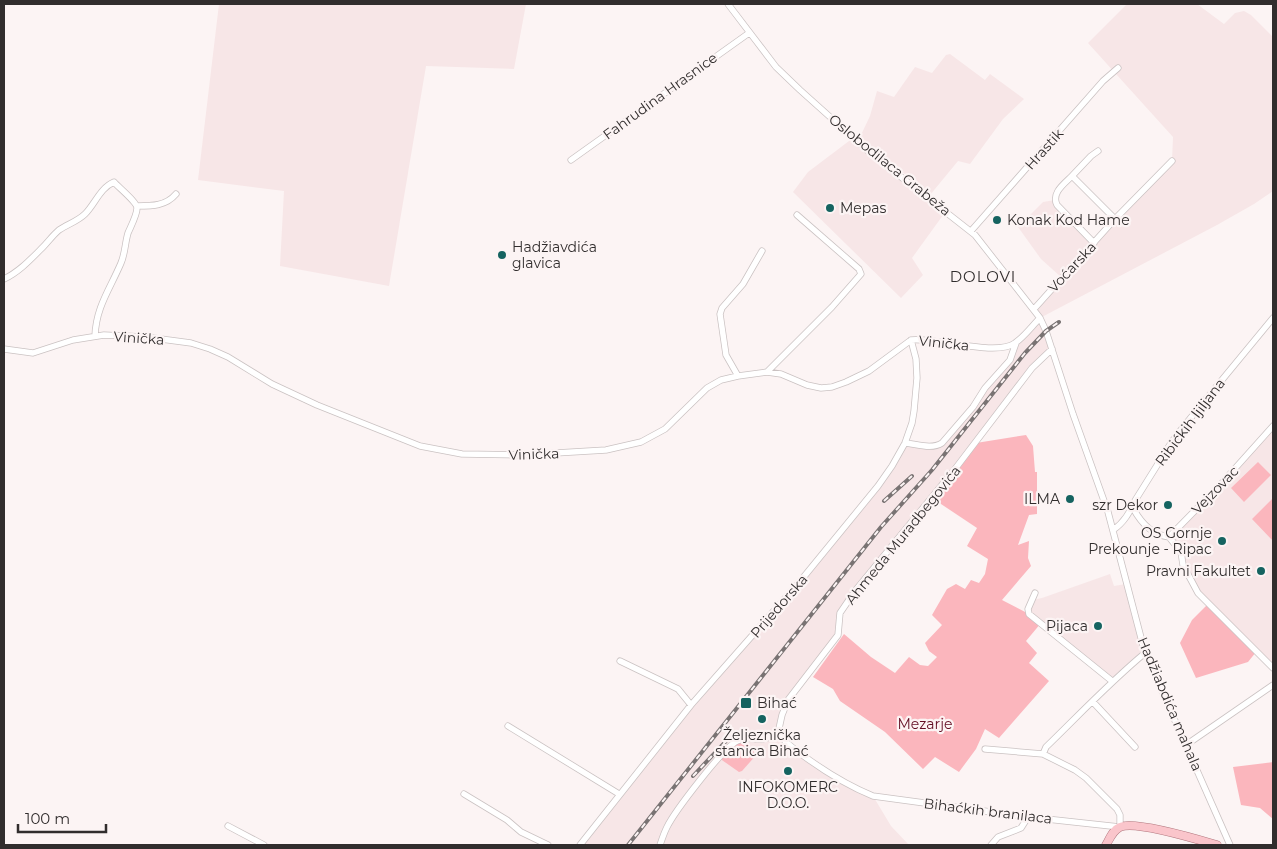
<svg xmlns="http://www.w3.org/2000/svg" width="1277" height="849" viewBox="0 0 1277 849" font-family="Montserrat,sans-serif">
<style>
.built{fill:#f7e6e7}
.green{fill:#fbb6bd}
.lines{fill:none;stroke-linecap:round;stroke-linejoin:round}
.minor-casing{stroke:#cac2c2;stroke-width:7}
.major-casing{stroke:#b1777e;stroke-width:9}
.minor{stroke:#fff;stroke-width:5.5}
.major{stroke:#fac5cb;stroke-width:8}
.rail-casing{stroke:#797373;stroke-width:4}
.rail{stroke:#fcf4f4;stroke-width:2;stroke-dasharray:5.5;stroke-linecap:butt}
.poi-dot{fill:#156360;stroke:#fcf4f4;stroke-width:2}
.labels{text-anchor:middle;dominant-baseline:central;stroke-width:4.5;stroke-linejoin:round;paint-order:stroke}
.street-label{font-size:14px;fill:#312d2d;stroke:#fcf4f4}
.poi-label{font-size:14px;fill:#312d2d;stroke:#fcf4f4;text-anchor:end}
.park-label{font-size:14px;fill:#630d23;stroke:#fcf4f4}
.neighbourhood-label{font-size:15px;letter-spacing:1px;fill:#312d2d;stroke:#fcf4f4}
</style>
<rect width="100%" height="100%" fill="#fcf4f4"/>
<path class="built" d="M219,4H526L514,69L426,66L389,286L280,266L284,191L198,180Z
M1127,4H1197L1224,24L1235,13L1244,11L1251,15L1273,37V191L1254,204L1217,225L1040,318L1052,349L1040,359L841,613L839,631L788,700L778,733L818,767L873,796L891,826L909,845H580L619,794L859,510L905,443L938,445L1010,360L1016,343L1040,318L1034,309L1061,277L1041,259L1018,227L1043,202L1055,200L1094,243L1172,161L1173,137L1088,43Z
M950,54L985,80L990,74L1024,99L1003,119L970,164L958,161L930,195L860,137L870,116L877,91L894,97L915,67L932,73L946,55Z
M853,138L946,211L912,258L923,275L901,298L793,192L808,172Z
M1273,426V668L1220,615L1190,581L1181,552L1169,537Z
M1110,574L1114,586L1126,584L1145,653L1112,681L1029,614L1032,600L1042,598Z"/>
<path class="green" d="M1026,435L1033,446L1035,472H1037V514L1029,515L1018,545L1029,541L1028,558L1031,566L1002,600L1029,614L1041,623L1026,641L1037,653L1029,663L1049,681L999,738L985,729L976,749L959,772L935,757L923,769L885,732L840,701L833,689L813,677L844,634L871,657L895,673L909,657L920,665L928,666L937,657L929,651L925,643L942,625L932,615L947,589L956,584L965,589L971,580L979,583L985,574L988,559L967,546L977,528L932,498L976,443Z
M1258,462L1271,475L1244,502L1231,488Z
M1273,498V541L1252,519Z
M1210,602L1256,652L1248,662L1196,678L1180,643L1192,620Z
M737,736L758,753L742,771L739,772L719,758Z
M1273,762V819L1260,808L1241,805L1233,767Z"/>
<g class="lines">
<defs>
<path id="minor" d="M728,4L776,67L800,90L868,151L975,235L1040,318L1046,331L1073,414L1108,512L1145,653L1230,845
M571,160L749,33
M1072,176L1091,156L1098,151
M137,206C152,206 166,206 176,194
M971,231L1103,81L1118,68
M1094,243L1057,205C1051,193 1064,184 1072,176L1115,219
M4,279C19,272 31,259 43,247C48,242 53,235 59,230C68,224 78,221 85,214C95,204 100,188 114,182C118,187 137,202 137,208C137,215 131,226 128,233C125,243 125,254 121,263C110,289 96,307 95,336
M1034,309L1115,219L1172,161
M4,349L33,353L73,340L104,335L146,337L191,343L210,349L228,357L272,384L317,405L420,446L462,454L522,455L606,450L641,442L665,429L707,388L721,380L738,376L767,372L781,374L807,385L821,388L832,387L846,382L869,371L911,340C936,337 996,357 1015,343C1024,337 1032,326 1040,318
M767,372L832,307L861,274L859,269L797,215
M738,376L726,355L720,314L722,308L743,284L762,251
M905,443C917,444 931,450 942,443L973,407L985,388L1010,360L1016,343
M1133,508C1141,523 1152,535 1169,537
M1113,530C1125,522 1130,511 1136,499L1171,443L1184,426L1273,318
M1169,537L1181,552L1183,565L1198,593L1273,668
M1169,537L1221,484L1273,426
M1035,593L1028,609L1029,614L1112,681
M620,661L678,689L691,705
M1093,702L1135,747
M508,726L619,794
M778,733C783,741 793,748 801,754C824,771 846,785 873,796L1028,817L1120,827V815L1117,809L1086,778L1075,770L1043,754L985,749
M778,733L782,715L788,700L838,635L840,613L855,591L955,469L1032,368L1052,349
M1186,745L1273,685
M1043,754L1046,747C1079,715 1110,682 1145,653
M464,794L507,820L521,832L548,845
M228,826L264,845
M580,845L691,705L802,579L878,486L892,466L905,443L912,423L914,411L917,378L916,359L911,340
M660,845C662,839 664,833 667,827C675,811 722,749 737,741C752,734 760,745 778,733
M991,845L998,837L1021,828L1028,817"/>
<path id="major" d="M1106,845C1110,838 1113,830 1120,827C1135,820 1200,840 1217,845"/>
</defs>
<use href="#minor" class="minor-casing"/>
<use href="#major" class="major-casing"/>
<use href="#minor" class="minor"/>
<use href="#major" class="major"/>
<defs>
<path id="rail" d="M884,501L912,476
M693,776L728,739
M628,845L881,527L932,470L1025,353L1046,331L1059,322"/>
</defs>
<use href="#rail" class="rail-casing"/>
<use href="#rail" class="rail"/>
</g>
<g class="poi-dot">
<circle cx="830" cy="208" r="5"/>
<circle cx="997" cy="220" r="5"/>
<circle cx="502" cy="255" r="5"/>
<circle cx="1070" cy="499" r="5"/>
<circle cx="1168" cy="505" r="5"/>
<circle cx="1222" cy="541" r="5"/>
<circle cx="1261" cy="571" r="5"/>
<circle cx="1098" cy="626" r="5"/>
<rect x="740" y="697" width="12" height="12" rx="2.5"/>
<circle cx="762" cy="719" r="5"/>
<circle cx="788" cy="771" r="5"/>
</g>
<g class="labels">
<g class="street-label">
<text transform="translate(660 96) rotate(-36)">Fahrudina Hrasnice</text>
<text transform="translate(1044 149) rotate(-48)">Hrastik</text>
<text transform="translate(890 165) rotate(39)">Oslobodilaca Grabeža</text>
<text transform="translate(1072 267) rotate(-47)">Voćarska</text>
<text transform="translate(139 338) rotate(4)">Vinička</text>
<text transform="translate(944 343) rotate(6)">Vinička</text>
<text transform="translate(1190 422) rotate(-53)">Ribićkih ljiljana</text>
<text transform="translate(534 454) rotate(-2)">Vinička</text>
<text transform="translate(1215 490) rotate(-46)">Vejzovac</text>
<text transform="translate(903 535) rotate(-51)">Ahmeda Muradbegovića</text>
<text transform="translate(779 606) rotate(-49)">Prijedorska</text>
<text transform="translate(1170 704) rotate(67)">Hadžiabdića mahala</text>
<text transform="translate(988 811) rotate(7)">Bihaćkih branilaca</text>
</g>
<g class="poi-label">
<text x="840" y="208" text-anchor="start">Mepas</text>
<text x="1007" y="220" text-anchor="start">Konak Kod Hame</text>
<text x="512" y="247" text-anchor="start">Hadžiavdića<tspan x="512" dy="16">glavica</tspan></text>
<text x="1060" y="499">ILMA</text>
<text x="1158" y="505">szr Dekor</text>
<text x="1212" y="533">OS Gornje<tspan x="1212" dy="16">Prekounje - Ripac</tspan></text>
<text x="1251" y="571">Pravni Fakultet</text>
<text x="1088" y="626">Pijaca</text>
<text x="757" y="703" text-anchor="start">Bihać</text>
<text x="762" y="735" text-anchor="middle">Željeznička<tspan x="762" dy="16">stanica Bihać</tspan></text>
<text x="788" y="787" text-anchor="middle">INFOKOMERC<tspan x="788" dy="16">D.O.O.</tspan></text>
</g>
<g class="park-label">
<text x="925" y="724">Mezarje</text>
</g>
<g class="neighbourhood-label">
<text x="983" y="276">DOLOVI</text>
</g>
</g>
<rect width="1277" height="849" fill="none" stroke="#312d2d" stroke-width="10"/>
<path d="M18 824v8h88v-8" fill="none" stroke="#312d2d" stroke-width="2.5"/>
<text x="25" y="824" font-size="15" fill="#312d2d" stroke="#fcf4f4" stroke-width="4" paint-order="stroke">100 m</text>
</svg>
